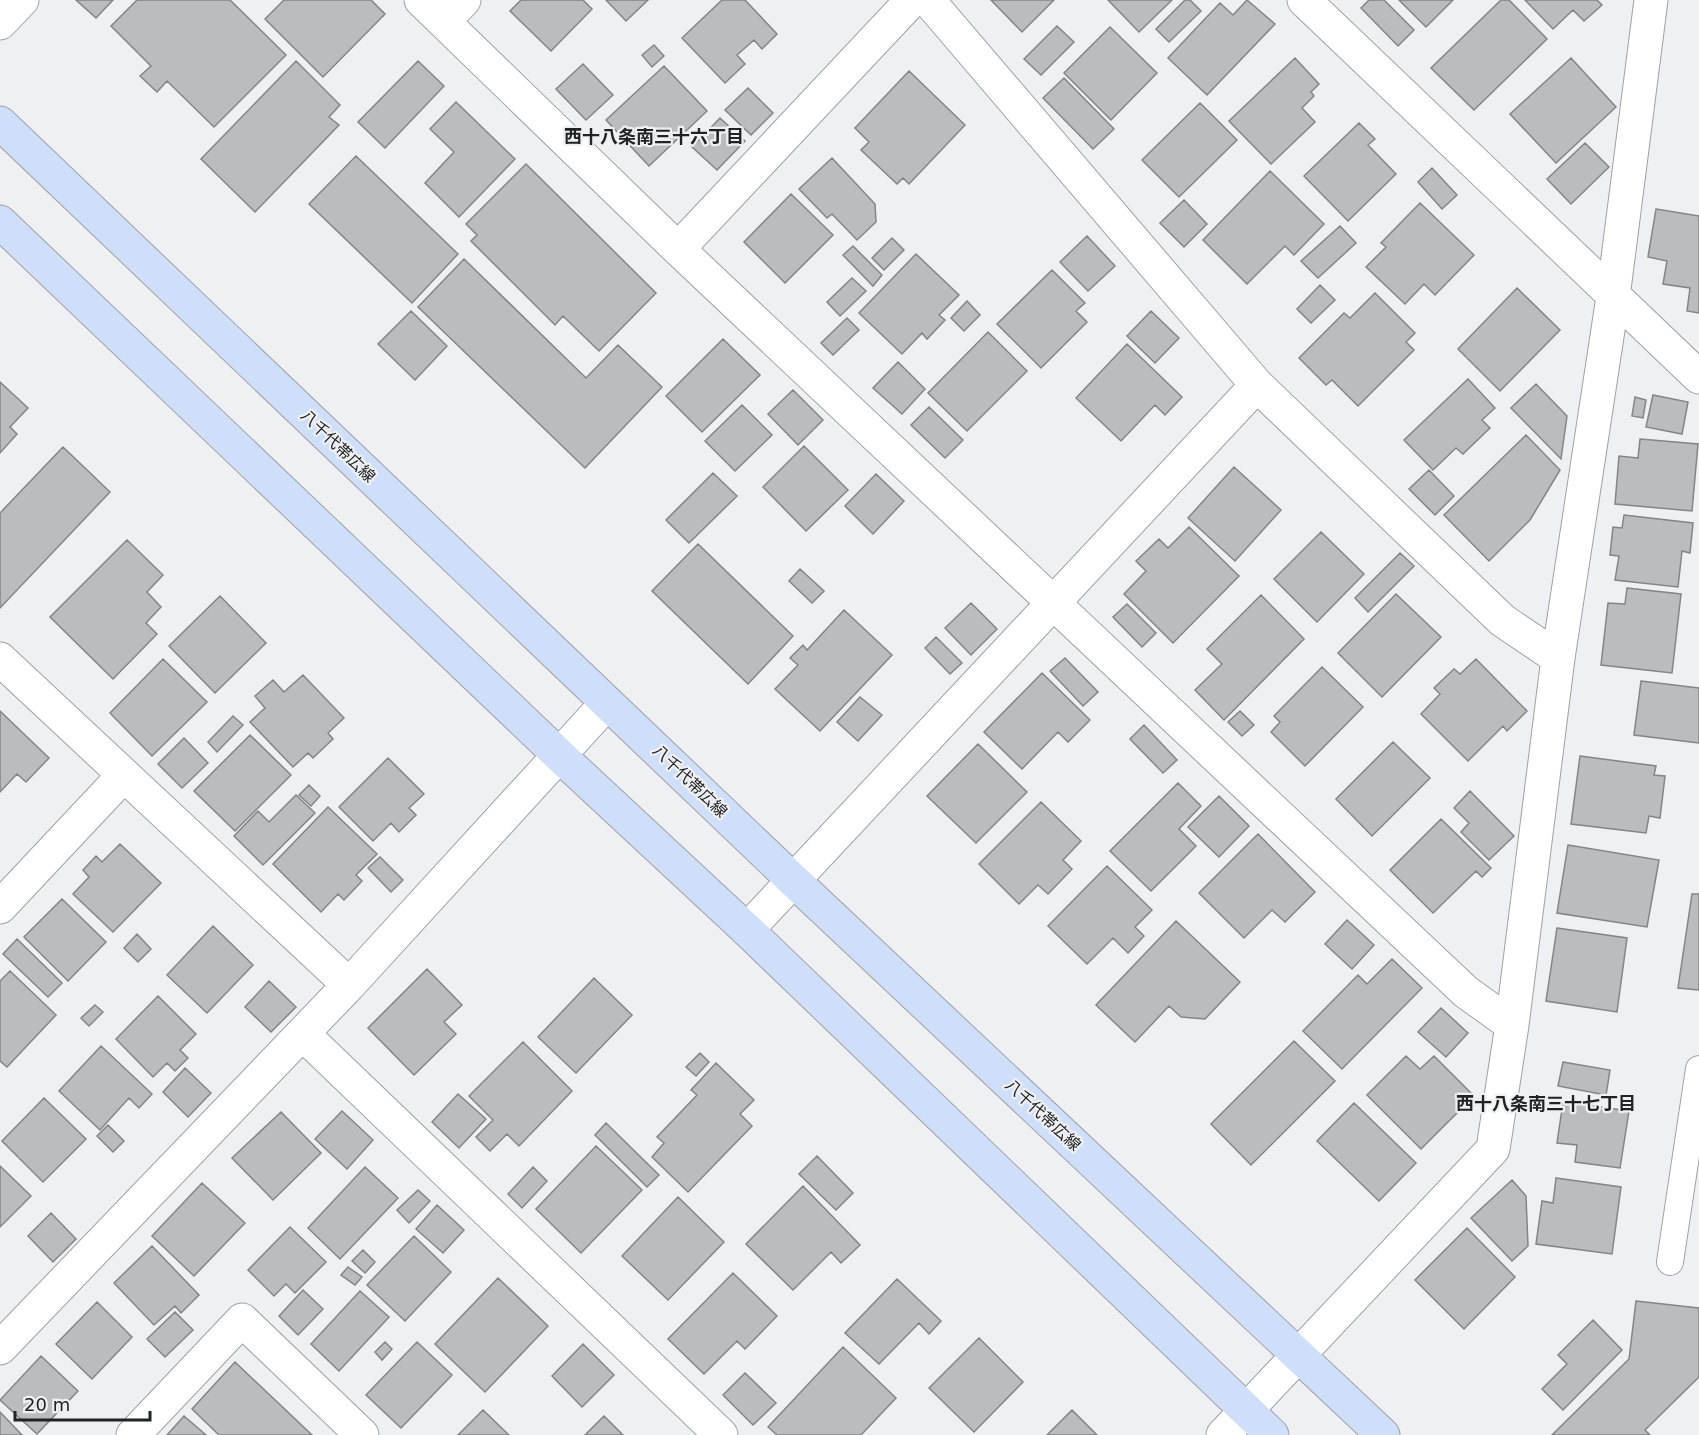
<svg xmlns="http://www.w3.org/2000/svg" width="1699" height="1435" viewBox="0 0 1699 1435" font-family="'DejaVu Sans','Noto Sans JP',sans-serif">
<style>
.building{fill:#babcbf;stroke:#838588;stroke-width:1.5}
.lines{fill:none;stroke-linecap:round;stroke-linejoin:round}
.service-casing{stroke:#9fa1a4;stroke-width:28}
.minor-casing{stroke:#9fa1a4;stroke-width:35}
.secondary-casing{stroke:#9fa1a4;stroke-width:35}
.service{stroke:#fff;stroke-width:26}
.minor{stroke:#fff;stroke-width:33}
.secondary{stroke:#cfdef9;stroke-width:33}
.labels{text-anchor:middle;dominant-baseline:central;stroke-width:4.5;stroke-linejoin:round;paint-order:stroke}
.street-label{font-size:16px;fill:#212223;stroke:#eef0f4}
.neighbourhood-label{font-size:18px;font-weight:bold;fill:#212223;stroke:#eef0f4}
</style>
<rect width="100%" height="100%" fill="#eef0f4"/>
<path class="building" d="M76,0H113L96,18Z
M137,0H230L286,55L214,127L167,81L157,92L140,76L151,66L111,26Z
M284,0H371L385,14L323,77L265,19Z
M521,0H583L592,9L551,51L510,11Z
M606,0H648L626,21Z
M722,0H745L777,34L762,49L754,40L737,55L745,64L725,83L682,38Z
M991,0H1054L1022,32Z
M1108,0H1172L1139,32Z
M1185,0H1190L1201,11L1169,42L1156,29Z
M1247,0L1275,24L1207,95L1168,58L1220,3L1233,15Z
M1369,0H1384L1414,30L1398,46L1361,8Z
M1399,0H1453L1426,27Z
M1501,0H1509L1547,39L1474,110L1431,68Z
M1525,0H1597L1602,5L1584,21L1573,10L1553,29Z
M1057,26L1074,42L1041,75L1024,59Z
M1110,27L1157,73L1111,120L1064,73Z
M654,45L664,56L652,67L642,55Z
M1295,58L1319,84L1311,92L1314,96L1302,108L1315,122L1271,164L1229,121Z
M1571,58L1616,107L1556,163L1510,114Z
M296,61L340,105L329,117L339,125L255,212L201,159Z
M418,61L444,86L385,148L358,122Z
M583,64L613,95L586,120L556,89Z
M664,66L707,111L649,166L606,120Z
M909,71L965,125L909,184L903,178L897,184L861,150L869,142L855,128Z
M1064,78L1114,129L1093,149L1043,98Z
M748,88L773,113L751,135L725,110Z
M456,102L515,159L459,217L425,183L454,152L430,129Z
M1200,103L1237,140L1179,197L1142,160Z
M720,118L745,141L717,170L692,147Z
M1359,123L1375,139L1368,145L1396,174L1348,221L1304,176Z
M1585,143L1609,167L1571,204L1547,179Z
M356,156L458,254L412,303L309,204Z
M832,158L875,204L876,222L857,240L832,214L827,218L799,189Z
M526,164L656,293L599,351L563,316L555,325L471,241L477,235L466,224Z
M1432,168L1457,195L1442,209L1418,182Z
M1270,171L1324,224L1294,255L1285,246L1247,284L1203,240Z
M791,194L833,235L785,283L744,242Z
M1184,200L1207,224L1184,247L1160,223Z
M1420,203L1474,255L1435,295L1424,284L1405,304L1366,267L1386,247L1381,243Z
M1656,209L1699,216V313L1687,311L1690,288L1663,284L1667,261L1648,257Z
M1340,226L1356,243L1318,278L1301,261Z
M1087,236L1115,266L1088,291L1060,262Z
M892,238L904,250L884,270L872,258Z
M853,246L882,275L873,286L843,255Z
M916,254L959,295L939,315L945,320L927,339L922,333L902,354L859,313Z
M464,259L586,378L618,345L662,387L585,468L418,307Z
M1052,270L1085,303L1076,311L1087,322L1041,368L997,324Z
M852,278L866,291L840,316L827,302Z
M1320,285L1335,300L1311,323L1297,309Z
M1517,288L1560,330L1500,391L1458,349Z
M1375,293L1415,333L1406,342L1414,350L1358,406L1332,380L1326,385L1299,358L1344,313L1350,318Z
M967,301L980,315L964,331L951,318Z
M411,311L447,346L415,380L378,344Z
M1151,311L1179,338L1155,363L1127,336Z
M847,318L859,330L833,355L821,343Z
M988,332L1027,371L967,431L928,393Z
M723,339L760,375L702,432L666,396Z
M1127,344L1182,397L1165,415L1155,405L1121,441L1076,398Z
M898,362L925,389L902,414L873,388Z
M1468,379L1495,408L1482,420L1490,428L1463,454L1456,448L1433,470L1404,440Z
M0,382L28,408L10,427L17,434L0,453Z
M1536,384L1567,416L1561,459L1511,408Z
M793,390L823,420L798,445L768,414Z
M1653,395L1688,402L1682,434L1646,427Z
M1635,397L1646,400L1643,418L1632,416Z
M742,405L772,435L735,471L705,441Z
M929,407L963,440L945,458L911,425Z
M1526,435L1560,470L1530,520L1489,561L1444,515Z
M1640,439L1698,444L1692,511L1615,504L1619,456L1638,458Z
M804,446L848,490L806,531L763,487Z
M63,447L110,492L0,608V513Z
M1234,467L1281,510L1235,561L1188,518Z
M1429,470L1454,496L1435,515L1409,489Z
M713,473L737,496L689,543L666,520Z
M876,474L904,501L873,534L845,506Z
M1624,515L1693,523L1690,553L1682,551L1678,587L1615,580L1619,556L1610,555L1613,527L1622,528Z
M1189,527L1239,576L1173,643L1124,594L1146,571L1136,561L1159,539L1168,548Z
M1321,532L1364,574L1317,622L1274,579Z
M127,540L163,575L147,592L161,607L146,623L157,634L113,679L50,617Z
M698,544L793,636L748,684L652,591Z
M1400,553L1414,566L1368,612L1355,598Z
M800,569L824,591L812,603L789,581Z
M1627,588L1681,594L1672,673L1601,665L1608,603L1625,604Z
M1396,594L1441,637L1382,697L1338,653Z
M1261,595L1304,639L1224,720L1195,690L1222,664L1207,649Z
M220,596L266,643L215,693L169,646Z
M971,603L997,629L971,655L945,628Z
M1127,604L1156,633L1142,647L1113,617Z
M844,610L892,655L820,731L775,689L798,665L790,658L803,645L807,650Z
M936,637L962,663L950,674L925,648Z
M1065,658L1098,692L1083,706L1050,671Z
M163,659L207,702L152,756L110,713Z
M1476,659L1527,711L1507,731L1503,726L1468,761L1421,714L1440,694L1434,688L1454,669L1460,674Z
M1322,667L1363,707L1305,766L1271,732L1280,722L1274,716Z
M1042,673L1090,720L1068,742L1058,732L1022,769L984,732Z
M303,675L344,718L328,733L333,739L313,758L308,753L293,767L250,722L265,708L255,696L273,680L284,692Z
M1641,681L1699,688V743L1634,735Z
M860,697L882,715L858,741L837,722Z
M0,711L49,758L26,782L17,774L0,792Z
M1240,711L1254,725L1242,736L1228,722Z
M233,716L243,725L217,752L208,742Z
M1144,725L1177,760L1163,773L1130,739Z
M250,735L291,775L235,831L194,791Z
M184,738L208,763L182,788L158,764Z
M1393,742L1430,778L1372,836L1336,799Z
M978,744L1027,792L976,843L927,796Z
M1580,756L1656,766L1654,775L1665,776L1660,818L1649,816L1646,833L1571,824Z
M388,758L424,794L409,808L416,815L399,832L391,823L373,841L339,807Z
M1178,783L1201,806L1179,829L1196,846L1151,891L1110,851Z
M309,785L320,796L311,806L299,795Z
M1470,791L1514,836L1489,860L1461,832L1469,823L1454,808Z
M296,795L315,813L263,865L234,836L258,811L269,822Z
M1219,796L1249,826L1219,857L1188,827Z
M1041,802L1081,841L1063,860L1072,869L1048,894L1038,885L1019,904L979,864Z
M328,807L377,854L356,875L362,881L344,900L338,894L321,912L273,864Z
M1441,819L1491,868L1482,877L1476,871L1433,913L1390,870Z
M1258,834L1315,892L1285,922L1272,910L1244,938L1199,893Z
M120,844L161,883L113,932L73,894L89,877L83,870L96,856L102,862Z
M1568,845L1659,860L1647,927L1557,913Z
M380,857L403,880L391,892L368,868Z
M1107,866L1152,910L1135,927L1144,936L1128,953L1113,938L1087,964L1048,926Z
M1692,894H1699V990L1678,988Z
M62,899L106,942L68,981L24,937Z
M1347,920L1374,945L1352,969L1325,944Z
M1176,921L1240,982L1205,1019L1181,1017L1169,1006L1135,1042L1096,1005Z
M213,926L253,965L207,1013L167,975Z
M1557,928L1627,938L1617,1012L1546,1001Z
M137,934L151,949L138,962L124,948Z
M17,939L62,983L48,997L3,954Z
M1392,959L1422,988L1342,1069L1303,1031L1358,975L1367,984Z
M427,969L462,1005L444,1022L456,1034L414,1075L368,1028Z
M10,971L56,1015L7,1067L0,1061V981Z
M594,978L632,1015L576,1073L538,1037Z
M269,981L296,1007L271,1032L245,1007Z
M158,996L196,1034L180,1050L188,1058L175,1071L167,1063L153,1077L116,1039Z
M95,1005L103,1012L89,1026L81,1018Z
M1441,1008L1468,1033L1446,1057L1418,1032Z
M1294,1041L1335,1081L1251,1165L1211,1124Z
M523,1042L572,1091L519,1146L507,1134L490,1151L476,1137L493,1120L469,1096Z
M101,1046L152,1094L139,1108L129,1098L100,1130L59,1091Z
M700,1053L709,1062L696,1076L686,1067Z
M1406,1056L1420,1069L1434,1056L1474,1096L1421,1149L1367,1095Z
M1563,1062L1610,1070L1606,1095L1558,1086Z
M716,1063L754,1100L740,1114L752,1126L688,1192L652,1157L664,1143L657,1137L697,1095L691,1090Z
M185,1068L211,1093L188,1117L163,1092Z
M458,1094L486,1119L459,1148L432,1122Z
M44,1098L86,1139L43,1182L2,1141Z
M1563,1102L1629,1111L1620,1168L1575,1162L1577,1145L1557,1143Z
M1354,1103L1416,1163L1379,1201L1317,1141Z
M342,1111L373,1140L347,1169L315,1139Z
M281,1112L321,1153L273,1200L232,1158Z
M606,1123L659,1175L647,1187L595,1135Z
M108,1125L124,1141L113,1152L97,1136Z
M596,1146L642,1190L581,1253L536,1209Z
M817,1156L853,1193L836,1210L799,1174Z
M0,1166L31,1196L0,1227Z
M365,1167L398,1198L340,1259L308,1228Z
M533,1167L547,1181L522,1208L508,1194Z
M1556,1178L1621,1187L1612,1254L1536,1244L1542,1201L1553,1203Z
M1512,1180L1526,1196L1528,1246L1512,1261L1471,1218Z
M202,1183L245,1223L194,1276L152,1236Z
M803,1186L860,1245L841,1263L831,1252L793,1290L746,1244Z
M418,1190L430,1201L409,1223L397,1210Z
M678,1197L724,1242L668,1300L622,1256Z
M437,1205L464,1230L443,1253L416,1229Z
M51,1213L76,1239L53,1262L28,1236Z
M290,1227L326,1262L295,1293L286,1284L274,1296L248,1270Z
M1467,1228L1515,1277L1464,1329L1415,1280Z
M414,1236L451,1272L405,1321L367,1285Z
M152,1246L199,1295L181,1313L175,1306L154,1325L114,1283Z
M363,1250L375,1262L365,1273L352,1261Z
M348,1267L362,1277L355,1285L341,1275Z
M733,1273L777,1316L745,1349L737,1341L704,1374L668,1339Z
M498,1278L548,1326L485,1392L435,1344Z
M897,1279L941,1321L929,1334L919,1323L879,1364L845,1333Z
M303,1290L323,1309L298,1335L279,1316Z
M360,1291L389,1317L339,1371L311,1344Z
M1636,1301L1699,1308V1377L1645,1430L1650,1435H1552L1629,1359Z
M97,1302L132,1337L92,1379L56,1344Z
M175,1312L193,1330L165,1357L147,1339Z
M1593,1320L1622,1350L1563,1410L1542,1389L1567,1364L1558,1355Z
M979,1338L1023,1382L974,1432L929,1388Z
M385,1342L392,1349L382,1360L375,1352Z
M417,1342L452,1375L401,1428L366,1395Z
M583,1344L614,1375L582,1407L552,1376Z
M843,1347L896,1398L861,1435H777L768,1427Z
M41,1356L78,1391L37,1434L0,1400Z
M235,1362L312,1435H219L192,1409Z
M745,1373L776,1403L753,1425L723,1395Z
M483,1410L509,1435H458Z
M1072,1410L1097,1435H1047Z
M0,1412L22,1435H0Z
M184,1416L206,1435H167Z
M604,1416L623,1435H585Z"/>
<g class="lines">
<defs>
<path id="service" d="M1670,1262L1699,1069"/>
<path id="minor" d="M421,0L678,249L1466,992L1512,1025
M928,0L1257,385L1502,620L1558,658
M1304,0L1699,377
M444,21L464,0
M0,23L22,0
M678,249L912,0
M0,659L349,985
M0,907L124,775
M747,930L1257,385
M303,1034L721,1435
M0,1348L349,985L607,703
M133,1435L242,1320L362,1435
M1223,1435L1493,1149L1512,1025L1558,658L1613,297L1651,0"/>
<path id="secondary" d="M0,123L794,881L1383,1435
M0,222L560,756L747,930L1272,1435"/>
</defs>
<use href="#service" class="service-casing"/>
<use href="#minor" class="minor-casing"/>
<use href="#secondary" class="secondary-casing"/>
<use href="#service" class="service"/>
<use href="#minor" class="minor"/>
<use href="#secondary" class="secondary"/>
</g>
<g class="labels">
<g class="street-label">
<text transform="translate(338 446) rotate(44)">八千代帯広線</text>
<text transform="translate(690 781) rotate(44)">八千代帯広線</text>
<text transform="translate(1043 1115) rotate(43)">八千代帯広線</text>
</g>
<g class="neighbourhood-label">
<text x="654" y="136">西十八条南三十六丁目</text>
<text x="1546" y="1103">西十八条南三十七丁目</text>
</g>
</g>
<path d="M15 1411v9h135v-9" fill="none" stroke="#212223" stroke-width="3"/>
<text x="24" y="1411" font-size="18" fill="#212223" stroke="#eef0f4" stroke-width="4.5" paint-order="stroke">20 m</text>
</svg>
